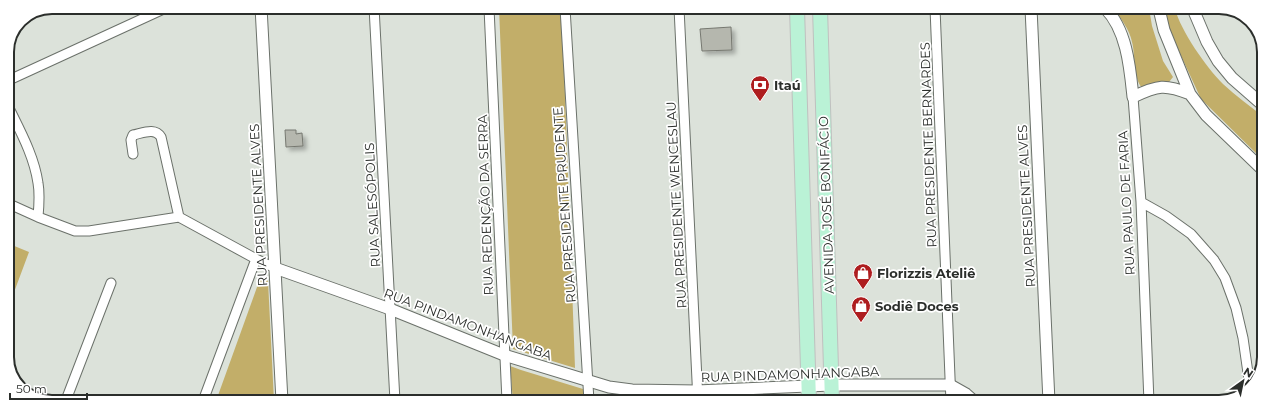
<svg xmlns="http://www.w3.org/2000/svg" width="1271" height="409" viewBox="0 0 1271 409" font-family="Montserrat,sans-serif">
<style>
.green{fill:#c2ae69}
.building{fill:#b5b7ae;stroke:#767870;filter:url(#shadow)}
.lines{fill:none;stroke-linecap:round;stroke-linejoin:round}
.minor-casing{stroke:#6b716a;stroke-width:11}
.tertiary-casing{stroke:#6b716a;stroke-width:13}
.primary-casing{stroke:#bfc0bf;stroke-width:16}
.minor{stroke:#fff;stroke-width:9}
.tertiary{stroke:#fff;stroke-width:11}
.primary{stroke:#baf2d6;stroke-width:14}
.labels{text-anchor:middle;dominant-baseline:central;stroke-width:3.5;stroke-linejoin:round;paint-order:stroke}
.poi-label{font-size:13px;font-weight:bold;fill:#2b2e2b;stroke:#fff;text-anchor:start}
.street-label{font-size:13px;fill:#2b2e2b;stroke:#fff}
.rim{fill:none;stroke:#2b2e2b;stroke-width:2}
</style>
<defs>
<filter id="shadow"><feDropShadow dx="3.5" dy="3.5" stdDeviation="2" flood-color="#0004"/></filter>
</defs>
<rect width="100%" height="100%" fill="#dce2da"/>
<path class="green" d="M499,8H535L562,13L575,368L513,349Z
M1114,8H1149L1152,26L1163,61L1173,77L1169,82L1142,88C1132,75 1136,57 1132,42C1130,30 1120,18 1114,8Z
M1164,9H1175C1181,31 1206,67 1223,84C1236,96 1250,106 1264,117L1263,160L1201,99L1165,21Z
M7,243L29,252L10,303L7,302Z
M261,276L268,281L274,401H216Z
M510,366L521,370L583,389L584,401H513Z"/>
<path class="building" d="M731,27L732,50L702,51L700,29Z
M285,130H296V134L302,133L303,146L286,147Z"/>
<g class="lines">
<defs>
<path id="minor" d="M374,7L395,401
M489,8L507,401
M565,8L589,401
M679,8L698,401
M935,8L951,402
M7,81L168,7
M1133,97L1141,202L1149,402
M7,104C19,129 34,155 38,183C40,194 39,206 38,217
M1141,202L1166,216L1191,234L1214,260L1225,278L1236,308L1243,338L1250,387
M7,203L38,217L75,231H89L179,217L161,137C155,127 143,133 133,135L131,140L133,154
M179,217L256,259L275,268
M66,400L111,283
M203,401L256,259"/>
<path id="tertiary" d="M261,7L282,401
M1031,8L1049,402
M1105,8C1127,30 1130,68 1133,97C1158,85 1165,84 1190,94
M1159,9L1164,30L1190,94L1206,115L1263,170
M1193,9L1207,42L1218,61L1232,78L1264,106
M275,268L390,309L504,355L609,387L632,390L697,391L831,385H950L966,394L975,402"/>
<path id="primary" d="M797,8L809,401
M820,8L832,401"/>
</defs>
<use href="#minor" class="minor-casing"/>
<use href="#tertiary" class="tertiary-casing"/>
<use href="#primary" class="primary-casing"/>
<use href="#minor" class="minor"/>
<use href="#tertiary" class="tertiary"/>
<use href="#primary" class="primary"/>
</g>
<defs>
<symbol id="bank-pin" viewBox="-11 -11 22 30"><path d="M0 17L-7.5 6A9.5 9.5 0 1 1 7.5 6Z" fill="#ae1d1f" stroke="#fff"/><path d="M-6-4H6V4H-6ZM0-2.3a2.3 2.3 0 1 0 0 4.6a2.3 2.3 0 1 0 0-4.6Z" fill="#fff"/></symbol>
<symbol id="shop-pin" viewBox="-11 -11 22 30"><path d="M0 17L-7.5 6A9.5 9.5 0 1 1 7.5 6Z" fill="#ae1d1f" stroke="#fff"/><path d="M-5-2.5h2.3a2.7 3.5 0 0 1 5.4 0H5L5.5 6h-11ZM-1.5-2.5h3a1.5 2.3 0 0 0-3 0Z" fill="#fff"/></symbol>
</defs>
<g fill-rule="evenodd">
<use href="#bank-pin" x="749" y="74" width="22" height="30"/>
<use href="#shop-pin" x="852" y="262" width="22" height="30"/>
<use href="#shop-pin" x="850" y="295" width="22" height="30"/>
</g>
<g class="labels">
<g class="poi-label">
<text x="774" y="85">Itaú</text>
<text x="877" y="273">Florizzis Ateliê</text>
<text x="875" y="306">Sodiê Doces</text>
</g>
<g class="street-label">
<text transform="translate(928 145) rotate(-92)">RUA PRESIDENTE BERNARDES</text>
<text transform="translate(1126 203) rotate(-93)">RUA PAULO DE FARIA</text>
<text transform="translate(258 205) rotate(-93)">RUA PRESIDENTE ALVES</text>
<text transform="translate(372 205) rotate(-93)">RUA SALESÓPOLIS</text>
<text transform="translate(485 205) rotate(-92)">RUA REDENÇÃO DA SERRA</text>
<text transform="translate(564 205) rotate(-94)">RUA PRESIDENTE PRUDENTE</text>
<text transform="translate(676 205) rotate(-93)">RUA PRESIDENTE WENCESLAU</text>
<text transform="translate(826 205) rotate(-92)">AVENIDA JOSÉ BONIFÁCIO</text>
<text transform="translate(1026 206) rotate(-93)">RUA PRESIDENTE ALVES</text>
<text transform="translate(468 324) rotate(21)">RUA PINDAMONHANGABA</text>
<text transform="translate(790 374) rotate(-2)">RUA PINDAMONHANGABA</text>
</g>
</g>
<path d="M0 0H1271V409H0ZM52 14H1219A38 38 0 0 1 1257 52V357A38 38 0 0 1 1219 395H52A38 38 0 0 1 14 357V52A38 38 0 0 1 52 14Z" fill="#fff" fill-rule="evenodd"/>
<path class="rim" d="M52 14H1219A38 38 0 0 1 1257 52V357A38 38 0 0 1 1219 395H52A38 38 0 0 1 14 357V52A38 38 0 0 1 52 14Z"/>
<g transform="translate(1243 381) rotate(33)" stroke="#ffffff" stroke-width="3" paint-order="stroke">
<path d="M0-3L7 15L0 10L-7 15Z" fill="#2b2e2b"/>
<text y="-6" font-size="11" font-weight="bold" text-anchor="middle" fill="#2b2e2b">N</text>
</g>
<path d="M10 393v6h77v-6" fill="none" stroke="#2b2e2b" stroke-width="2"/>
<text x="16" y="393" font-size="12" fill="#2b2e2b" stroke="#ffffff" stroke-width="3" paint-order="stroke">50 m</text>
</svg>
